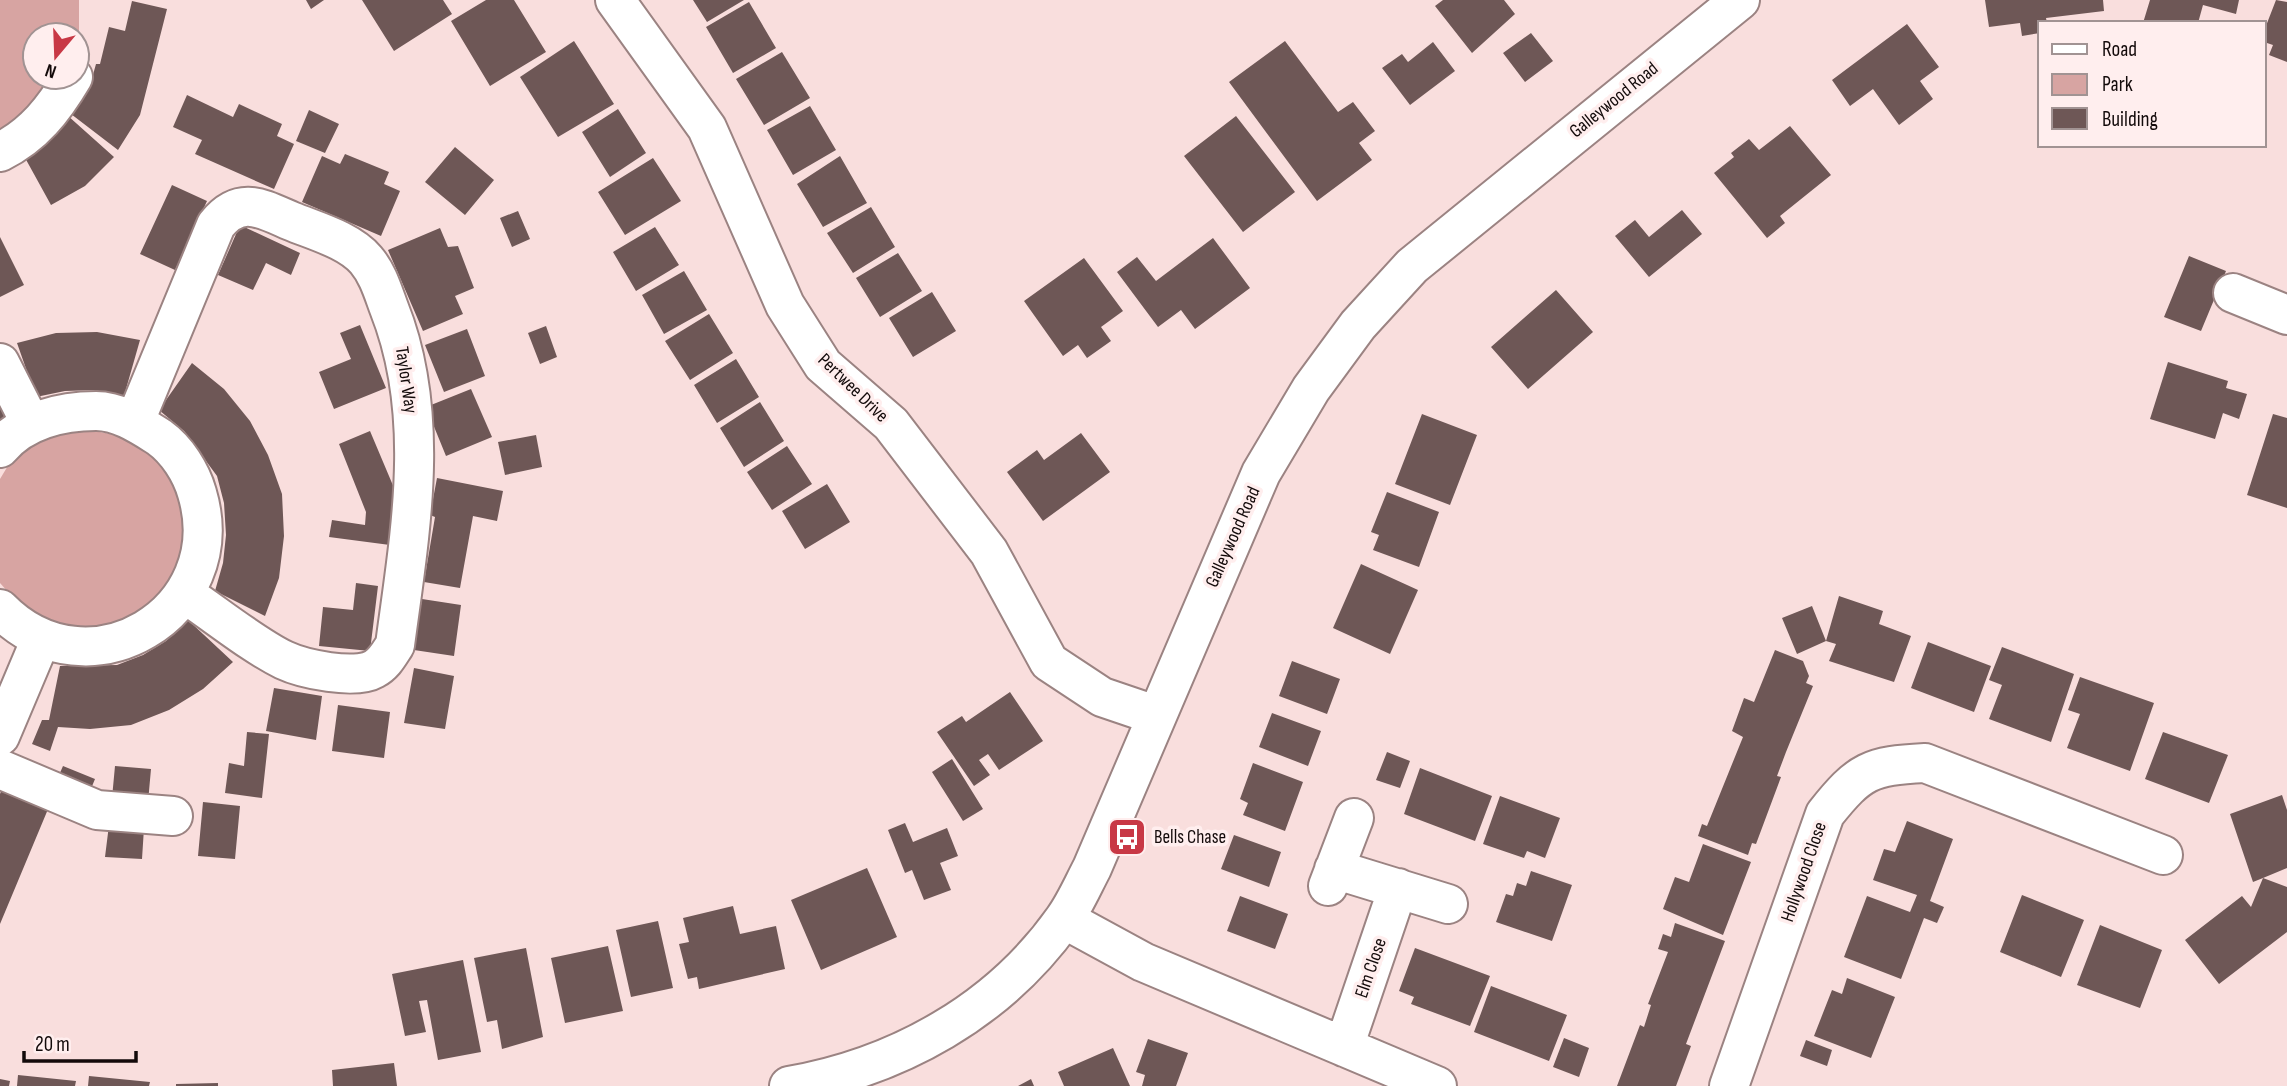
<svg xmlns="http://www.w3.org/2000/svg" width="2287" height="1086" viewBox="0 0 2287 1086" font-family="'Sofia Sans Condensed',sans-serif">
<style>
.green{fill:#d7a4a2}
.building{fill:#6e5756}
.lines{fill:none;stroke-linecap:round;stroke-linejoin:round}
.minor-casing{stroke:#9b8382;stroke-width:42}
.minor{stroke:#fff;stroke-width:38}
.labels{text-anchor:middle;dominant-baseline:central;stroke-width:7;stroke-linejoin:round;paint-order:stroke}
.street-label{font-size:19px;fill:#130a0a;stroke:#fee}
.poi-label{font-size:19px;fill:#130a0a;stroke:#fee;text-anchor:start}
</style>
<rect width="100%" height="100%" fill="#f9dedd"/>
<path class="green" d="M0,0H79V61L77,65V35H35V77H70L0,149Z
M95,431C105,433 117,435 126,439C269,509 120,725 0,583V479L9,464L34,444L63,432Z"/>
<path class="building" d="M306,0H324L311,9Z
M362,0H443L452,14L394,51Z
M486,0H514L546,52L490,86L451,21Z
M693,0H744L707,22Z
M1443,0H1504L1515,14L1472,53L1435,6Z
M1985,0H2103L2104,11L2046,18L2047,23H2040V33L2022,36L2020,23L1989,27Z
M2150,0H2239L2236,14L2203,5L2198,23H2143Z
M2276,0L2287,2V62L2269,55L2273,45L2264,42V31Z
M132,1L167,9L140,115L118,150L71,114L89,89L96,64H100L109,27L125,31Z
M749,2L776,48L733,73L706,27Z
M1907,24L1939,67L1920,81L1933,99L1899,125L1873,89L1850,106L1832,80Z
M1531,33L1553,61L1525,82L1503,53Z
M574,41L614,104L558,137L520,77Z
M1285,41L1338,112L1353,102L1375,131L1359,143L1372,160L1317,201L1229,82Z
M1433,42L1455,71L1410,105L1382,68L1402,54L1408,62Z
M782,52L810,98L764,125L736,79Z
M187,95L233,117L239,104L282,124L277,136L294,144L274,189L195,154L202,140L173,127Z
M810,106L836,150L793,175L767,130Z
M618,109L646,153L610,177L582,132Z
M309,110L339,124L325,153L296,141Z
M67,115L114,157L85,186L51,205L24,156Z
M1236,116L1295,192L1243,232L1184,156Z
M1790,126L1831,175L1780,216L1785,223L1767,238L1714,173L1734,157L1731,153L1749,139L1759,150Z
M455,147L494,180L465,215L425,182Z
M345,154L389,172L384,184L400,191L381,236L302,202L322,156L340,164Z
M840,156L867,203L823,227L797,184Z
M653,158L681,201L625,235L598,192Z
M172,185L207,201L175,270L140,254Z
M871,207L895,247L853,273L827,233Z
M1682,210L1702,234L1649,277L1615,236L1635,220L1649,237Z
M518,211L530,239L512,247L500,218Z
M240,225L300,253L291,275L266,263L253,290L218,275Z
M655,227L679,265L636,291L613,252Z
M440,228L448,247L458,246L474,288L455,296L463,314L423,331L388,250Z
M0,237L24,285L0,297Z
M1213,238L1250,288L1195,329L1181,310L1158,327L1117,272L1137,257L1156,281Z
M898,253L922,291L880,317L856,278Z
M2189,256L2226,271L2201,331L2164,317Z
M1084,258L1123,311L1101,327L1111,341L1087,358L1078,345L1063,356L1024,301Z
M684,271L707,310L664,334L642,295Z
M1556,290L1593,332L1528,389L1491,347Z
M932,292L956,331L913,357L889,318Z
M709,314L733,353L690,380L665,341Z
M360,325L386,388L334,409L319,372L351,359L340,333Z
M546,326L557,357L540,364L528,333Z
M467,329L485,376L444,392L425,345Z
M97,332L140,340L124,396L94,390L65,391L36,397L17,343L56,333Z
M736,359L759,397L717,423L694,385Z
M2168,362L2228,381L2226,388L2247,394L2239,419L2223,413L2215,439L2150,419Z
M192,363L224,389L250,421L268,455L282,494L284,536L279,578L265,616L215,591L223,563L226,535L224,503L217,476L184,431L159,410Z
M471,389L492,437L446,456L426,407Z
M760,402L784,441L744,467L720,428Z
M0,404L7,418L0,422Z
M1422,414L1477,435L1450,505L1395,484Z
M2273,414L2287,418V508L2247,495Z
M370,431L397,495L390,545L329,537L332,520L365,525L366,512L339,444Z
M1081,433L1110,472L1043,521L1007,472L1037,450L1044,460Z
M536,435L542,467L505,475L498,442Z
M787,446L812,484L772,510L747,472Z
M437,478L503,491L497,521L473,516L460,588L424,582L435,517L430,515Z
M827,484L850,522L805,549L782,511Z
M1387,492L1439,512L1419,567L1373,550L1379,535L1371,532Z
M1361,564L1418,590L1390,654L1333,628Z
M356,583L378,586L370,651L319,646L323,607L353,610Z
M1839,596L1883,611L1879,624L1911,636L1894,682L1829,661L1836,644L1826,641Z
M422,599L461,605L454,656L414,650Z
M1812,606L1826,641L1797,654L1782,618Z
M188,620L233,662L203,689L169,710L131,725L90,729L58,727L50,751L32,744L42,720H49L60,666L117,665L143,655L166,641Z
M1928,642L1991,666L1974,712L1911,688Z
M2002,647L2074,674L2051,742L1989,719L2002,685L1989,680Z
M1775,650L1803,661L1809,676L1806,683L1813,686L1786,752L1777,776L1781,777L1756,844L1752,843L1748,855L1698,836L1702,824L1707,826L1743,737L1732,731L1744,698L1754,702Z
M1292,661L1340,679L1327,714L1279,696Z
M414,668L454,676L445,729L404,723Z
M2080,677L2154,703L2130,771L2067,748L2080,714L2068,710Z
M274,688L322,696L316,740L266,731Z
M1010,692L1043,741L999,770L988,754L979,760L990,775L974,786L937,732L962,716L966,722Z
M338,705L390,712L384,758L332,751Z
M1272,713L1321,731L1308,766L1259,747Z
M247,732L269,734L262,798L225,793L229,763L244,766Z
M2163,732L2228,755L2209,803L2145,779Z
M1387,752L1410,761L1400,788L1376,780Z
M952,759L983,809L963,821L932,772Z
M1253,763L1303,782L1285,831L1243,815L1248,803L1240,799Z
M63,766L95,779L88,796L56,782Z
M115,766L151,769L148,802L112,798Z
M1420,768L1492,796L1475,841L1404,814Z
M4,783L51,802L0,924V794Z
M2282,795L2287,810V868L2263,878L2287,887V932L2219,984L2185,940L2242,896L2251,907L2263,878L2253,882L2230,814Z
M1500,796L1560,818L1545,858L1527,851L1524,858L1483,844Z
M203,802L240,806L235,859L198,856Z
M1907,821L1953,839L1930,901L1944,907L1937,923L1924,918L1901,979L1844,957L1867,896L1910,912L1917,895L1873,880L1884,849L1895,852Z
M905,823L913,842L947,828L958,856L940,863L951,890L924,900L912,870L905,873L888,830Z
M109,825L144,828L142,859L105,857Z
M1234,835L1281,852L1269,887L1221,869Z
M1703,844L1751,862L1723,935L1663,909L1675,877L1689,882Z
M867,868L897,937L821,970L791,900Z
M1531,871L1572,885L1552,941L1496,922L1506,894L1513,896L1517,883L1526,886Z
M2022,895L2084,920L2061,977L2000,952Z
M1240,896L1288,914L1275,949L1227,931Z
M733,906L740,934L776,926L785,969L699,989L697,977L688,979L679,944L689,942L683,918Z
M658,921L673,988L631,997L616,930Z
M1675,923L1725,941L1686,1044L1691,1046L1676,1086H1617L1640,1025L1644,1027L1651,1005L1648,1004L1668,952L1658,949L1663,934L1671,937Z
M2100,925L2162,950L2140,1008L2077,985Z
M608,946L623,1011L565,1023L551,958Z
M526,948L543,1037L502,1049L497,1020L487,1022L474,958Z
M1415,948L1490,976L1470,1026L1411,1004L1414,997L1399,991Z
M463,960L481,1052L438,1060L427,1000L419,1001L426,1032L405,1036L392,974Z
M1847,978L1895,997L1871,1058L1814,1036L1832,990L1842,994Z
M1491,986L1567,1015L1549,1061L1474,1032Z
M1564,1038L1589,1048L1579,1077L1553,1067Z
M1148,1039L1188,1053L1176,1086H1142L1145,1075L1136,1072Z
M1806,1040L1832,1050L1827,1066L1800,1056Z
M1113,1048L1130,1086H1064L1058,1072Z
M394,1063L397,1086H333L332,1070Z
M18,1075L76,1081L75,1086H17Z
M89,1076L150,1082L149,1086H88Z
M0,1079L10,1081L9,1086H0Z
M1031,1079L1034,1086H1018Z
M218,1083V1086H176V1084Z"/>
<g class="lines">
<defs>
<path id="minor" d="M615,0L707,128L785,305L823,365L891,424L989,552L1049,662L1102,697L1155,715
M0,152C34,135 54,109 73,77
M2233,293L2287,315
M0,363L31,424
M135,421L216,225C240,195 261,208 291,221C315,231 349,240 366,260C378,274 383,292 389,308C432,416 410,533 395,645C389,654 384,664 374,669C355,680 303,669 284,660C253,645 215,614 185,594
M0,448C23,420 62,411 96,411C119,411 140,425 159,437C177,450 191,472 197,493C233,613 88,699 0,609
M0,736L41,639
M0,769L97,810L173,816
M1334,869L1448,904
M1328,886L1354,818
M1064,919L1143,962L1437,1086
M1344,1047L1398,888
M789,1086C898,1067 999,1011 1064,919C1075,904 1083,885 1092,868L1261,473L1311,389L1358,325L1412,266L1740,0
M1729,1086L1825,814C1860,770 1870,766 1925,763L2163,855"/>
</defs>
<use href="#minor" class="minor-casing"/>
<use href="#minor" class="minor"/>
</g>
<defs>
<symbol id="bus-square" viewBox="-11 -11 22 22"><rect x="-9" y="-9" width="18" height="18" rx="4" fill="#c83845" stroke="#fee"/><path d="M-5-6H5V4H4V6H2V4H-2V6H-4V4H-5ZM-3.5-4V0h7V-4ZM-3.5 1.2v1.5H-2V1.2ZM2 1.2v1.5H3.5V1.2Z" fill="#fff"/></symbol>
</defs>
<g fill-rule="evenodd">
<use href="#bus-square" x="1105" y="815" width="44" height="44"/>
</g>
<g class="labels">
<g class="street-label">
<text transform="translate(1614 100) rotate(-39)">Galleywood Road</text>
<text transform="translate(406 380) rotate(82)">Taylor Way</text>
<text transform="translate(853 388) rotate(44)">Pertwee Drive</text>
<text transform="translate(1233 537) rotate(-66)">Galleywood Road</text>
<text transform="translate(1804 872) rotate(-71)">Hollywood Close</text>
<text transform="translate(1371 968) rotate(-71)">Elm Close</text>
</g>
<g class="poi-label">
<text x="1154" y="837">Bells Chase</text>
</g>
</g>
<rect x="2038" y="21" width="228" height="126" fill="#ffeeee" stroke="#a19393" stroke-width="2"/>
<rect x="2052" y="44" width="35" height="10" fill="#ffffff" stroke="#a19393" stroke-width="2"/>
<text x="2102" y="56" font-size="21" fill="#130a0a">Road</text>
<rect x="2052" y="74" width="35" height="21" fill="#d7a4a2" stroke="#a19393" stroke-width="2"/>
<text x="2102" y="91" font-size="21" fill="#130a0a">Park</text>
<rect x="2052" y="108" width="35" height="21" fill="#6e5756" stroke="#a19393" stroke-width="2"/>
<text x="2102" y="126" font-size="21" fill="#130a0a">Building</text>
<g transform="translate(56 56) rotate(199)"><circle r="33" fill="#ffeeee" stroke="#a19393" stroke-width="2"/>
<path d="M0-5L12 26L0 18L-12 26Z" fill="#c83845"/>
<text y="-10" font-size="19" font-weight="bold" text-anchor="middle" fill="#130a0a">N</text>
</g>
<path d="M24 1051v10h112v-10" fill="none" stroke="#130a0a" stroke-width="3.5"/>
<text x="35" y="1051" font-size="21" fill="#130a0a" stroke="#ffeeee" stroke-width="5" paint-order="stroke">20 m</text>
</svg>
